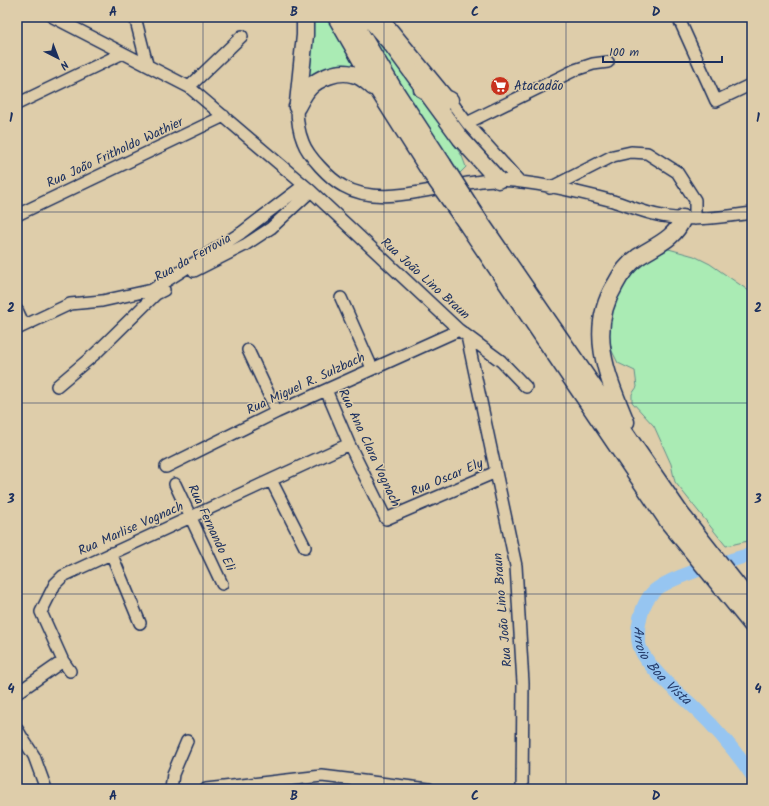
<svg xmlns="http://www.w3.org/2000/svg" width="769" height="806" viewBox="0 0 769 806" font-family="Kalam,sans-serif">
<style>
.green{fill:#aaebb4;stroke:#628d89}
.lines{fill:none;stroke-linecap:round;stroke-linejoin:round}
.river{stroke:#96c5f1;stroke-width:14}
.minor-casing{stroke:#1b2f5e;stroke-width:14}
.highway-casing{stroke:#1b2f5e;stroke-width:19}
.minor{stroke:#decdaa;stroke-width:11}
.highway{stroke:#decdaa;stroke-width:16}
.highway-bridge-casing{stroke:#1b2f5e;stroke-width:19;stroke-linecap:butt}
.highway-bridge{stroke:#decdaa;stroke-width:16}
.grid{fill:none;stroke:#1b2f5e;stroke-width:1;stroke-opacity:0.55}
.labels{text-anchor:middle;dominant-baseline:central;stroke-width:3;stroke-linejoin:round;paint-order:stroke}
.poi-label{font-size:13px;fill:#1b2f5e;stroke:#decdaa;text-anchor:start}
.street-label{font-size:13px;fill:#1b2f5e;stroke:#decdaa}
.water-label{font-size:14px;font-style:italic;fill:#273e6d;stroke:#decdaa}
.neatline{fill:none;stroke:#1b2f5e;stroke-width:1.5}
.grid-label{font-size:13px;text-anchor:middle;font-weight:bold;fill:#1b2f5e}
</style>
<rect width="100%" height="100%" fill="#decdaa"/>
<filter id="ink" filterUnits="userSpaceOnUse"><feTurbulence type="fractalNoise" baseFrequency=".025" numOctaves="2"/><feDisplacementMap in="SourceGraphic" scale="8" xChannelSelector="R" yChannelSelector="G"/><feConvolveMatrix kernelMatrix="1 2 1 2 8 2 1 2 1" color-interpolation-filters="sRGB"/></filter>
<g filter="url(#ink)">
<path class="green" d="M309,17H332L366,77L323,70L308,78Z
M359,17L399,66L462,156L466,167L460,173H455Z
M665,248L694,256L710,264L752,293V540L726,546L675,482L671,464L654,426L632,402V394L637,387L635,371L618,363L612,351L606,327L612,298L627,273Z"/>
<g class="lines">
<path class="river" id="s1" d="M752,554C724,563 682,572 658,588C641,599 632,636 643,654C657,677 678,692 697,710C717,729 736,752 752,775"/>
<defs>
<path id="minor" d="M53,17L189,87L311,191L459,330L501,361L526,387
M135,17L147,64
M382,17L450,100L467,123L520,182
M678,17L716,101L752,84
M189,87L242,36
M17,104L123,53
M297,107C297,119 298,130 303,142C308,156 330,179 343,186C386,211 449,180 497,180C532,181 579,192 613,201C629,206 645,213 662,216C692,222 722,217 752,213
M467,123L575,70L593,64L608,62
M550,188L613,156L631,152L647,153L677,172L695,200V219
M17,215L224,116
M194,271L245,245L271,228L311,191
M341,298L372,368
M17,310L24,325
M17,329L70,304L102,301L152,290L241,233L304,185
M467,336L516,566L523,683L522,789
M248,350L277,412
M57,386L96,353L156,294L164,290
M326,390L349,444L386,519L496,472
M166,467L277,412L459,330
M271,480L305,547
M175,484L222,584
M111,553L140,623
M63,661L70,671
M17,693L63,661L41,612L55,584L63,576L349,444
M17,729L23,739
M17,743L23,739L34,756L46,789
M171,789L173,774L187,741
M206,789L322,776L429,789"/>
<path id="highway" d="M336,17L378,90L430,172
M351,17L394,89L443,164
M368,17L392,45L461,139L498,180
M422,89L450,100
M298,103L305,35V17
M297,107C301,100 304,93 309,88C318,78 339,70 352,74C361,75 367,82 373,87
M479,220L681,514L752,604
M468,226L669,523L752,625
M626,422C607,376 587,331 615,285C621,273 627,265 638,257C656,245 675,239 683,218"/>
</defs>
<use href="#minor" class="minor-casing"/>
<use href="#highway" class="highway-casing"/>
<use href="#minor" class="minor"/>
<use href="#highway" class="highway"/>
<defs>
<path id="highway-bridge" d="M443,164L479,220
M430,172L468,226"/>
</defs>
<use href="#highway-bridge" class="highway-bridge-casing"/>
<use href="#highway-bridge" class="highway-bridge"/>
</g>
</g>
<path class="grid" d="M203,17V789M384,17V789M566,17V789M17,212H752M17,403H752M17,594H752"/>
<defs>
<symbol id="supermarket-disc" viewBox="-11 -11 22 22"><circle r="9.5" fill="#c8321e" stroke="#decdaa"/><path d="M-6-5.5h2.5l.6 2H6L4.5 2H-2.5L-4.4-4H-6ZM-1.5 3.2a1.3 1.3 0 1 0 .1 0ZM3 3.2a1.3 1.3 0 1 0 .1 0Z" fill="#fff"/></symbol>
</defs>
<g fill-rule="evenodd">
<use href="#supermarket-disc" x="489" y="75" width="22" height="22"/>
</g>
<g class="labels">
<g class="poi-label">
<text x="514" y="86">Atacadão</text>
</g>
<g class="street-label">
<text transform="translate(115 153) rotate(-25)">Rua João Fritholdo Wathier</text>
<text transform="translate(193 258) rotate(-29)">Rua da Ferrovia</text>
<text transform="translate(425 279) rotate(42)">Rua João Lino Braun</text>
<text transform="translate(306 384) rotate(-25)">Rua Miguel R. Sulzbach</text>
<text transform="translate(369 448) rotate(65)">Rua Ana Clara Vognach</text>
<text transform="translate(447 478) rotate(-23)">Rua Oscar Ely</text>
<text transform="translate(211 528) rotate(65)">Rua Fernando Eli</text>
<text transform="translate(131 529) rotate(-24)">Rua Marlise Vognach</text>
<text transform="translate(503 610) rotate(-95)">Rua João Lino Braun</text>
</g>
<g class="water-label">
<text stroke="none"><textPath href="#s1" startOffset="192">Arroio Boa Vista</textPath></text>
</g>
</g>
<rect width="769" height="806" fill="none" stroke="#decdaa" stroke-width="44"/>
<g transform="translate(58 58) rotate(138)" stroke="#decdaa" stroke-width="3" paint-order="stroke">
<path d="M0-3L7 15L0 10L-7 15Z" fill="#1b2f5e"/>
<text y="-6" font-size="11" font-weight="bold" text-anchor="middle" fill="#1b2f5e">N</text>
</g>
<path d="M603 56v6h119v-6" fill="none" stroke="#1b2f5e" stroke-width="2"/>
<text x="609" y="56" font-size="12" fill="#1b2f5e" stroke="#decdaa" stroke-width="3" paint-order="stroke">100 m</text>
<rect x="22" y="22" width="725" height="762" class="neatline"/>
<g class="grid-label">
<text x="113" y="16">A</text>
<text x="294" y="16">B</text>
<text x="475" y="16">C</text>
<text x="656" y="16">D</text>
<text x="11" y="122">1</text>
<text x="758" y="122">1</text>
<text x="11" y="312">2</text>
<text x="758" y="312">2</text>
<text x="11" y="503">3</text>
<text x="758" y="503">3</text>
<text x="11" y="693">4</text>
<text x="758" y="693">4</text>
<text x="113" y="800">A</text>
<text x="294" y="800">B</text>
<text x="475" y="800">C</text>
<text x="656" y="800">D</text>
</g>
</svg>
